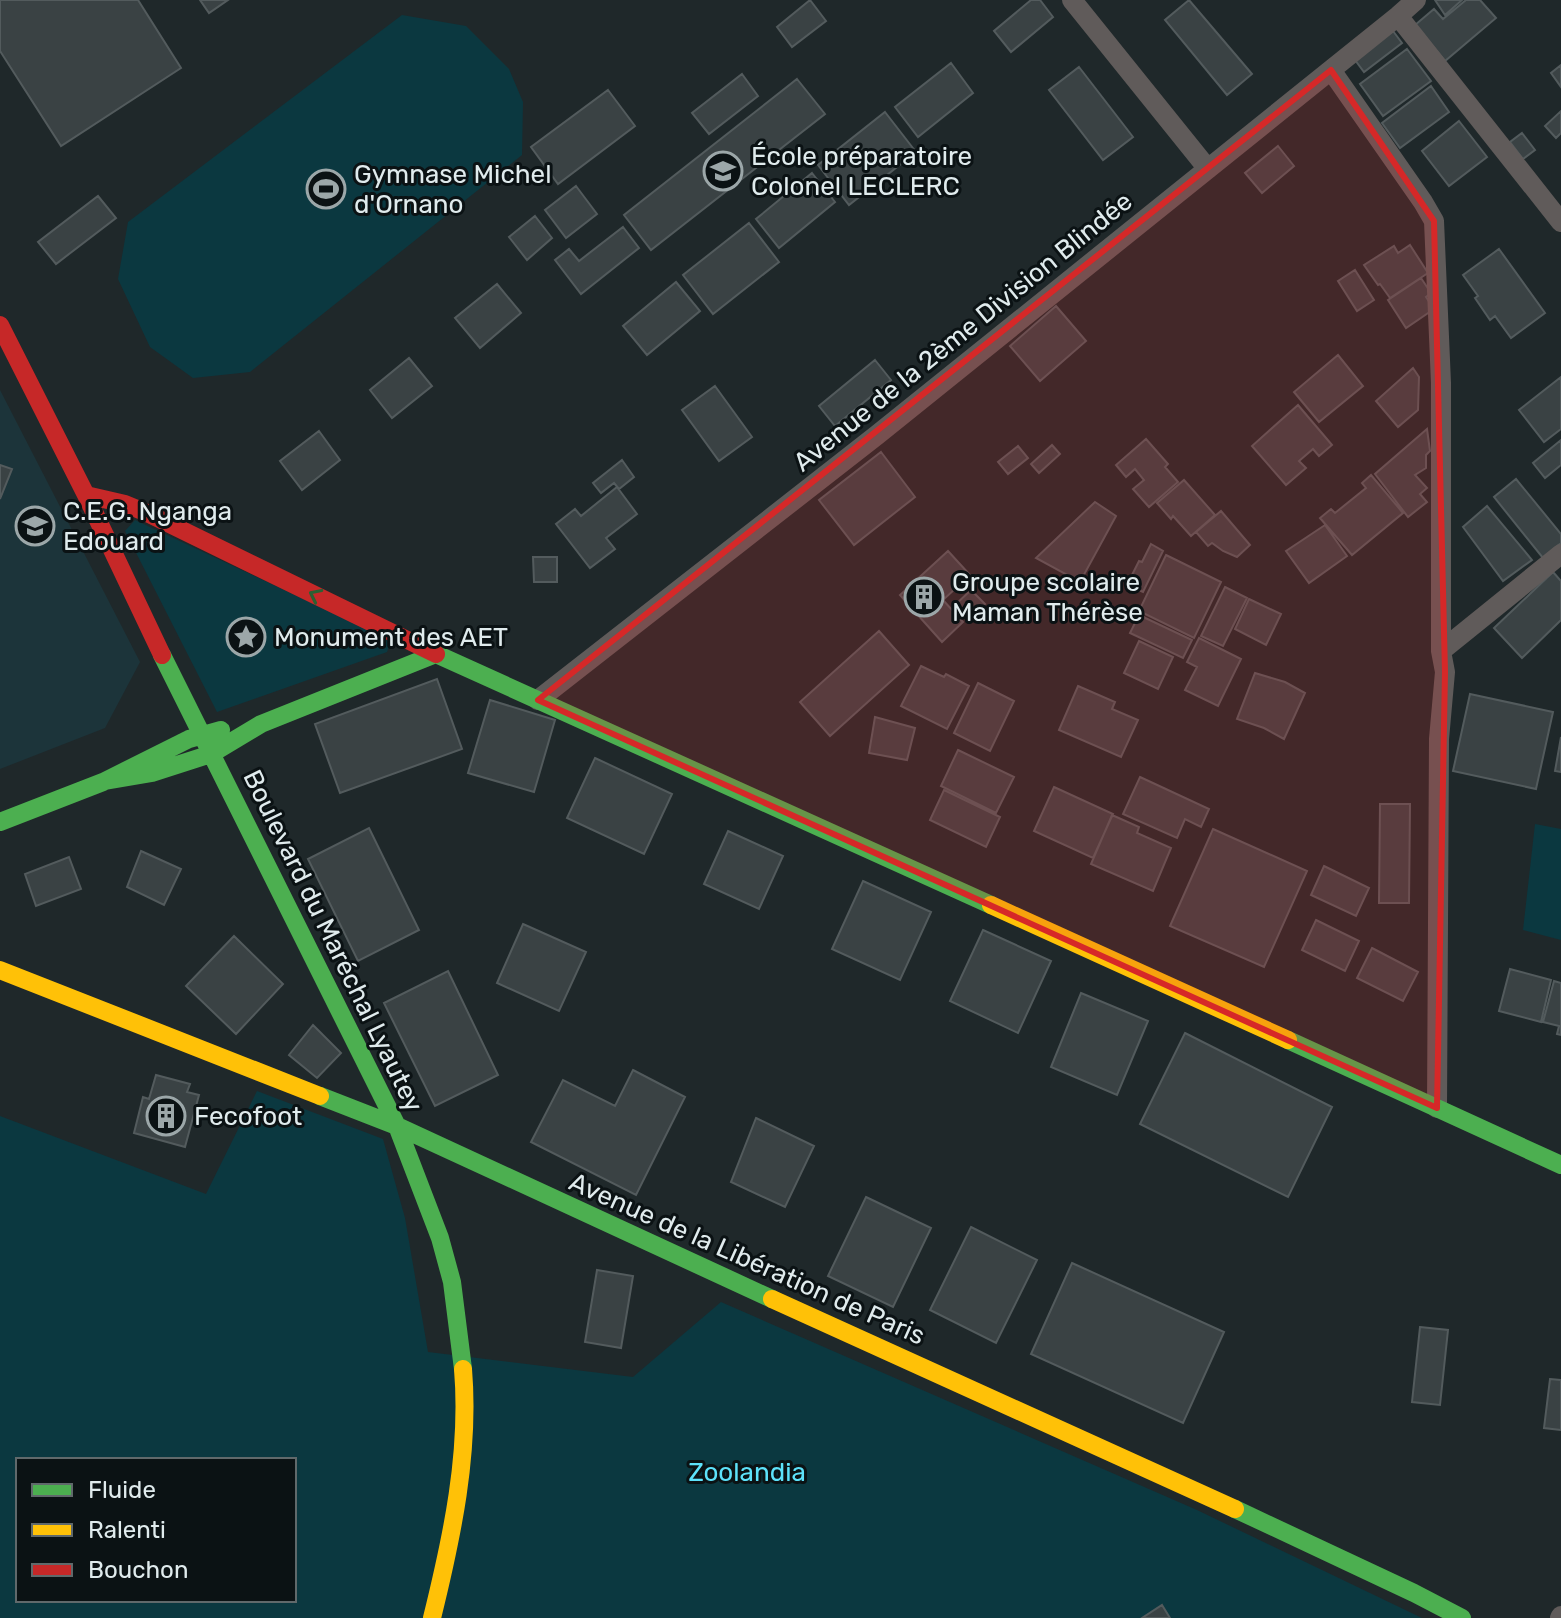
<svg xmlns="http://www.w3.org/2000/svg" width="1561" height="1618" viewBox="0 0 1561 1618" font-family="Rubik,sans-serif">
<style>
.built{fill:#1c343a}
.green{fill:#0b3840;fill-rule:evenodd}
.building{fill:#3a4244;stroke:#535b5d;stroke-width:2}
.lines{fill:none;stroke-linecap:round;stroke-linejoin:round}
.street{stroke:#605b5a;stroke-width:20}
.fast{stroke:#4caf50;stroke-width:18}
.slow{stroke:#ffc107;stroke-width:18}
.jam{stroke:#c62828;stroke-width:18}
.oneway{stroke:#2c6032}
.marked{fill:#d62828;fill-opacity:0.2;stroke:#d62828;stroke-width:6;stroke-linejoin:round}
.labels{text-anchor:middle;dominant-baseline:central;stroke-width:6;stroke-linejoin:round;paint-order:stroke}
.poi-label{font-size:26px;fill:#e0ebed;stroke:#0b1214;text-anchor:start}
.street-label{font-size:26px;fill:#e0ebed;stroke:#0b1214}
.park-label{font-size:26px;fill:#5de2fa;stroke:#0b1214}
</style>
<rect width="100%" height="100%" fill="#1f282a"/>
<path class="built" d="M0,390L140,662L105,728L0,769Z"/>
<path class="green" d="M402,15L466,26L509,69L523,102L522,155L250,372L193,378L150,347L118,279L128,222Z
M135,520L391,640L387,652L217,712L125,531Z
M1535,824L1561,829V940L1523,930Z
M257,1091L383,1139L405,1218L428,1352L633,1377L721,1302L1197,1510L1422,1618H0V1116L206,1194ZM18,1460H294V1600H18Z"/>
<path class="building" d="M0,0H138L181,68L61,146L0,51Z
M200,0H228L209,13Z
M810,0L826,21L792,47L777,27Z
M1031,0H1040L1053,17L1011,52L994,31Z
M1189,0L1252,74L1227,95L1165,20Z
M1435,0H1462L1445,15Z
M1466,0H1480L1496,18L1445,61L1415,25L1434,9L1443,19Z
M1393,31L1402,43L1364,72L1355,60Z
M1407,49L1431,81L1383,116L1360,84Z
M951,63L973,93L918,137L895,107Z
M1561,65V87L1551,73Z
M1079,67L1133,137L1103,160L1049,90Z
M742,74L758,96L709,134L692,113Z
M797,79L825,114L651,250L624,215Z
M1431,86L1449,112L1400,148L1382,123Z
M608,90L635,126L558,184L531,147Z
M1561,111V133L1556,138L1545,126Z
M885,112L916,152L849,205L818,165Z
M1459,121L1487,157L1449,186L1422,151Z
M1522,133L1535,150L1523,159L1510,142Z
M1278,146L1294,166L1262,193L1245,173Z
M812,173L835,202L779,248L756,219Z
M576,186L597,214L566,238L545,210Z
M98,196L116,218L56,264L38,242Z
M535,216L552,238L527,260L509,237Z
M749,223L779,262L713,314L683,275Z
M623,227L639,248L581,294L555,260L569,249L579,261Z
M1410,245L1428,273L1390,298L1380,284L1378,285L1364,265L1394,246L1398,253Z
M1499,249L1545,313L1511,338L1495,316L1490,320L1475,298L1478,296L1463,275Z
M1355,270L1374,300L1357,311L1338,281Z
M1421,278L1431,293L1426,297L1434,309L1406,328L1388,300Z
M676,282L700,311L647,355L623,326Z
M497,284L521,313L480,348L455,318Z
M1056,306L1086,341L1040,381L1010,346Z
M1338,355L1363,386L1319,422L1294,392Z
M409,358L432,386L392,418L370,390Z
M875,360L891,380L835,426L819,406Z
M1413,368L1419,377L1418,410L1398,427L1376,401Z
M1561,377V429L1544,442L1519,410Z
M715,386L752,437L719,461L682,410Z
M1298,405L1332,445L1319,456L1313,449L1299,461L1306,468L1286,485L1252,446Z
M1427,429L1430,451L1426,455V468L1415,475L1427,488L1420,494L1427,502L1408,517L1375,474Z
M319,431L340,460L302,490L280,461Z
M1146,439L1168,464L1165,467L1178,482L1149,507L1133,489L1144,480L1135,469L1126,477L1116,465Z
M1561,440V465L1545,478L1533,463Z
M1052,445L1060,454L1039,473L1031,464Z
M1018,446L1028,458L1008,474L998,462Z
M881,452L915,497L854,545L819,500Z
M622,460L634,477L619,489L614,483L601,493L593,483Z
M0,465L12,469L0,499Z
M1371,475L1403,513L1352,555L1320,518L1331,509L1335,513L1366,488L1362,483Z
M1516,479L1561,534V543L1543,558L1494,497Z
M1184,480L1215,515L1191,536L1173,516L1171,519L1157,503Z
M617,487L637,514L606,538L615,549L590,568L556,524L575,509L581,516Z
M1095,502L1116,516L1080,582L1036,558Z
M1487,506L1532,560L1503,581L1463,527Z
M1221,511L1250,545L1237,557L1223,551L1212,543L1208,546L1196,532Z
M1325,525L1347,556L1309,583L1286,551Z
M1151,544L1163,551L1143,592L1127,585L1139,561L1142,562Z
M948,551L970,575L943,600L963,622L942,642L900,595Z
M1166,555L1221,582L1194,638L1139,611Z
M533,557H557V582H534Z
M1553,572L1561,581V620L1522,658L1494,628Z
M1225,587L1247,598L1223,646L1201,636Z
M971,590L985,604L968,620L955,605Z
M1249,599L1281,614L1266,645L1235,629Z
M1139,615L1192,640L1183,658L1130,633Z
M879,631L909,665L830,736L800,702Z
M1199,638L1241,659L1218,706L1185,690L1197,667L1187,662Z
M1139,641L1173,657L1158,689L1124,673Z
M921,666L944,677L946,674L969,686L947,729L901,706Z
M1255,673L1285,682L1305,693L1284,739L1264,728L1237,719Z
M437,679L462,749L340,793L315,724Z
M978,683L1014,701L990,751L954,733Z
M1078,686L1115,702L1112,709L1138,720L1121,757L1059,730Z
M1470,694L1553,712L1536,789L1453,771Z
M490,700L555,720L534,792L468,773Z
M875,717L915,728L907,760L869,753Z
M1561,737V772L1555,771Z
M958,750L1014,777L996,813L941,786Z
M595,758L672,794L644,854L567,818Z
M1140,777L1209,809L1201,827L1185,819L1177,838L1123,814Z
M1054,787L1113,814L1093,858L1034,831Z
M944,790L1000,817L986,847L930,820Z
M1380,804H1410L1409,903H1379Z
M1112,815L1139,827L1137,833L1171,848L1153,891L1091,864Z
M369,828L419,930L358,961L308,859Z
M1213,829L1307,871L1264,967L1170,926Z
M728,831L783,856L759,909L704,884Z
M141,851L181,869L164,905L127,887Z
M69,857L81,889L36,906L25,874Z
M1324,866L1369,888L1356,916L1311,895Z
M863,881L931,912L900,980L832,949Z
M1316,920L1359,941L1345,971L1302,950Z
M523,924L586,952L559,1011L497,983Z
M983,930L1051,961L1018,1033L950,1001Z
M234,936L283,984L236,1034L186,986Z
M1372,948L1418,972L1403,1001L1357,978Z
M1510,969L1551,980L1541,1022L1499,1011Z
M448,971L498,1075L435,1106L384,1003Z
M1554,981L1561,983V1035L1557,1034L1559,1026L1543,1022Z
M1081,993L1148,1021L1117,1095L1051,1067Z
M313,1025L341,1053L317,1078L289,1055Z
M1185,1033L1332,1107L1288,1197L1140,1124Z
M633,1070L685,1097L636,1195L531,1142L563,1080L615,1106Z
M156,1075L190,1084L187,1092L199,1095L185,1147L134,1133L143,1097L149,1099Z
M756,1118L814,1146L785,1207L731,1182Z
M866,1197L931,1228L893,1307L828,1276Z
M971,1227L1037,1260L996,1343L930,1310Z
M1072,1263L1224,1332L1183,1423L1031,1354Z
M597,1270L633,1276L621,1348L585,1342Z
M1420,1327L1448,1330L1440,1405L1412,1402Z
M1550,1379L1561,1380V1430L1544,1428Z
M1162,1605L1170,1618H1142Z"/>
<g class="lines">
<path class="street" d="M1072,0L1208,169
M1398,16L1561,222
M1331,70L1423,202L1434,221L1441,383V651L1445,672L1439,739L1437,1108
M1441,651L1561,554
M538,700L877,435L1398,16L1416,0
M1560,1618L1561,1616"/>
<path class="fast" d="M162,655L397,1126L440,1238L452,1282L463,1369
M105,781L152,773L211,754L261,724L436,654L991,905
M0,822L103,782L189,739L221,730
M1288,1040L1561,1165
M320,1096L397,1126L772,1299
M1235,1509L1414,1593L1462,1618"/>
<path class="slow" d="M991,905L1288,1040
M0,970L320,1096
M772,1299L1235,1509
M432,1618C452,1537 470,1453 463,1369"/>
<path class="jam" d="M0,325L86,495L162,655
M86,495L125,504L147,513L436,654"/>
</g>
<defs><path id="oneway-chevron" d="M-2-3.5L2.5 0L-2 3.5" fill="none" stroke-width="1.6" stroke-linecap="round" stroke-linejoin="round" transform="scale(2)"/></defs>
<use class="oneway" href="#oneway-chevron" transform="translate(315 595) rotate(-154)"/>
<path class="marked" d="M1331,70L1434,221L1445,672L1437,1108L538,700Z"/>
<defs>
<symbol id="school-ring" viewBox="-11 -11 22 22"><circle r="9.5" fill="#0b1214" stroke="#9ca7a9" stroke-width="1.5"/><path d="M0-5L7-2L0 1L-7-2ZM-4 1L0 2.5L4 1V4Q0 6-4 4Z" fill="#9ca7a9"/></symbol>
<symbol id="stadium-ring" viewBox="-11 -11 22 22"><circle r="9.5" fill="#0b1214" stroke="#9ca7a9" stroke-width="1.5"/><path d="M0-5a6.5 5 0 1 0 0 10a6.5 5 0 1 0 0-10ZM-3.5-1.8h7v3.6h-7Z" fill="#9ca7a9"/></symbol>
<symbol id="building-ring" viewBox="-11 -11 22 22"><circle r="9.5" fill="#0b1214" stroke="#9ca7a9" stroke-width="1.5"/><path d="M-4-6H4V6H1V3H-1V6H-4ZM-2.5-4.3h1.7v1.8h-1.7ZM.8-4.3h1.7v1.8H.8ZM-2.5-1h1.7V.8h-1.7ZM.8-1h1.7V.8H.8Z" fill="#9ca7a9"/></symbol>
<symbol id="sight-ring" viewBox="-11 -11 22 22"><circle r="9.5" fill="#0b1214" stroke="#9ca7a9" stroke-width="1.5"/><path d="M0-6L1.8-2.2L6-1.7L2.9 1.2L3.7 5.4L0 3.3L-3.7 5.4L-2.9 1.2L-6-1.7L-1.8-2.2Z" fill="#9ca7a9"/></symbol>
</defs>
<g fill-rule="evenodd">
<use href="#school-ring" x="701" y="149" width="44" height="44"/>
<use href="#stadium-ring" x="304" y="167" width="44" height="44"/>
<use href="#school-ring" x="13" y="504" width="44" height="44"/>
<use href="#building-ring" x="902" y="575" width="44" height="44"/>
<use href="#sight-ring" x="224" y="615" width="44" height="44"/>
<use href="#building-ring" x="144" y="1094" width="44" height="44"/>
</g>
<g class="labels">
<g class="poi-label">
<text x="751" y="156">École préparatoire<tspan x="751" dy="30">Colonel LECLERC</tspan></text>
<text x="354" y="174">Gymnase Michel<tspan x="354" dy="30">d'Ornano</tspan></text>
<text x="63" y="511">C.E.G. Nganga<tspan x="63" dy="30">Edouard</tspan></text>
<text x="952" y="582">Groupe scolaire<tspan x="952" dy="30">Maman Thérèse</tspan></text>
<text x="274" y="637">Monument des AET</text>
<text x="194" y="1116">Fecofoot</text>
</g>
<g class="street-label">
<text transform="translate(963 332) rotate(-39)">Avenue de la 2ème Division Blindée</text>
<text transform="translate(333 941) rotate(64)">Boulevard du Maréchal Lyautey</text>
<text transform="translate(747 1259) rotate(24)">Avenue de la Libération de Paris</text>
</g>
<g class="park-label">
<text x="747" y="1472">Zoolandia</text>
</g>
</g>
<rect x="16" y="1458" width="280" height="144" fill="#0b1214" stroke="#60696b" stroke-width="2"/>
<rect x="32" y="1484" width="40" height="12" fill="#4caf50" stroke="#60696b" stroke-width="2"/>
<text x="88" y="1498" font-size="24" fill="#e0ebed">Fluide</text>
<rect x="32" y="1524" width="40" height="12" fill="#ffc107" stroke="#60696b" stroke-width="2"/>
<text x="88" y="1538" font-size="24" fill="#e0ebed">Ralenti</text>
<rect x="32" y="1564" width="40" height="12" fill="#c62828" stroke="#60696b" stroke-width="2"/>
<text x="88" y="1578" font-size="24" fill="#e0ebed">Bouchon</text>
</svg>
